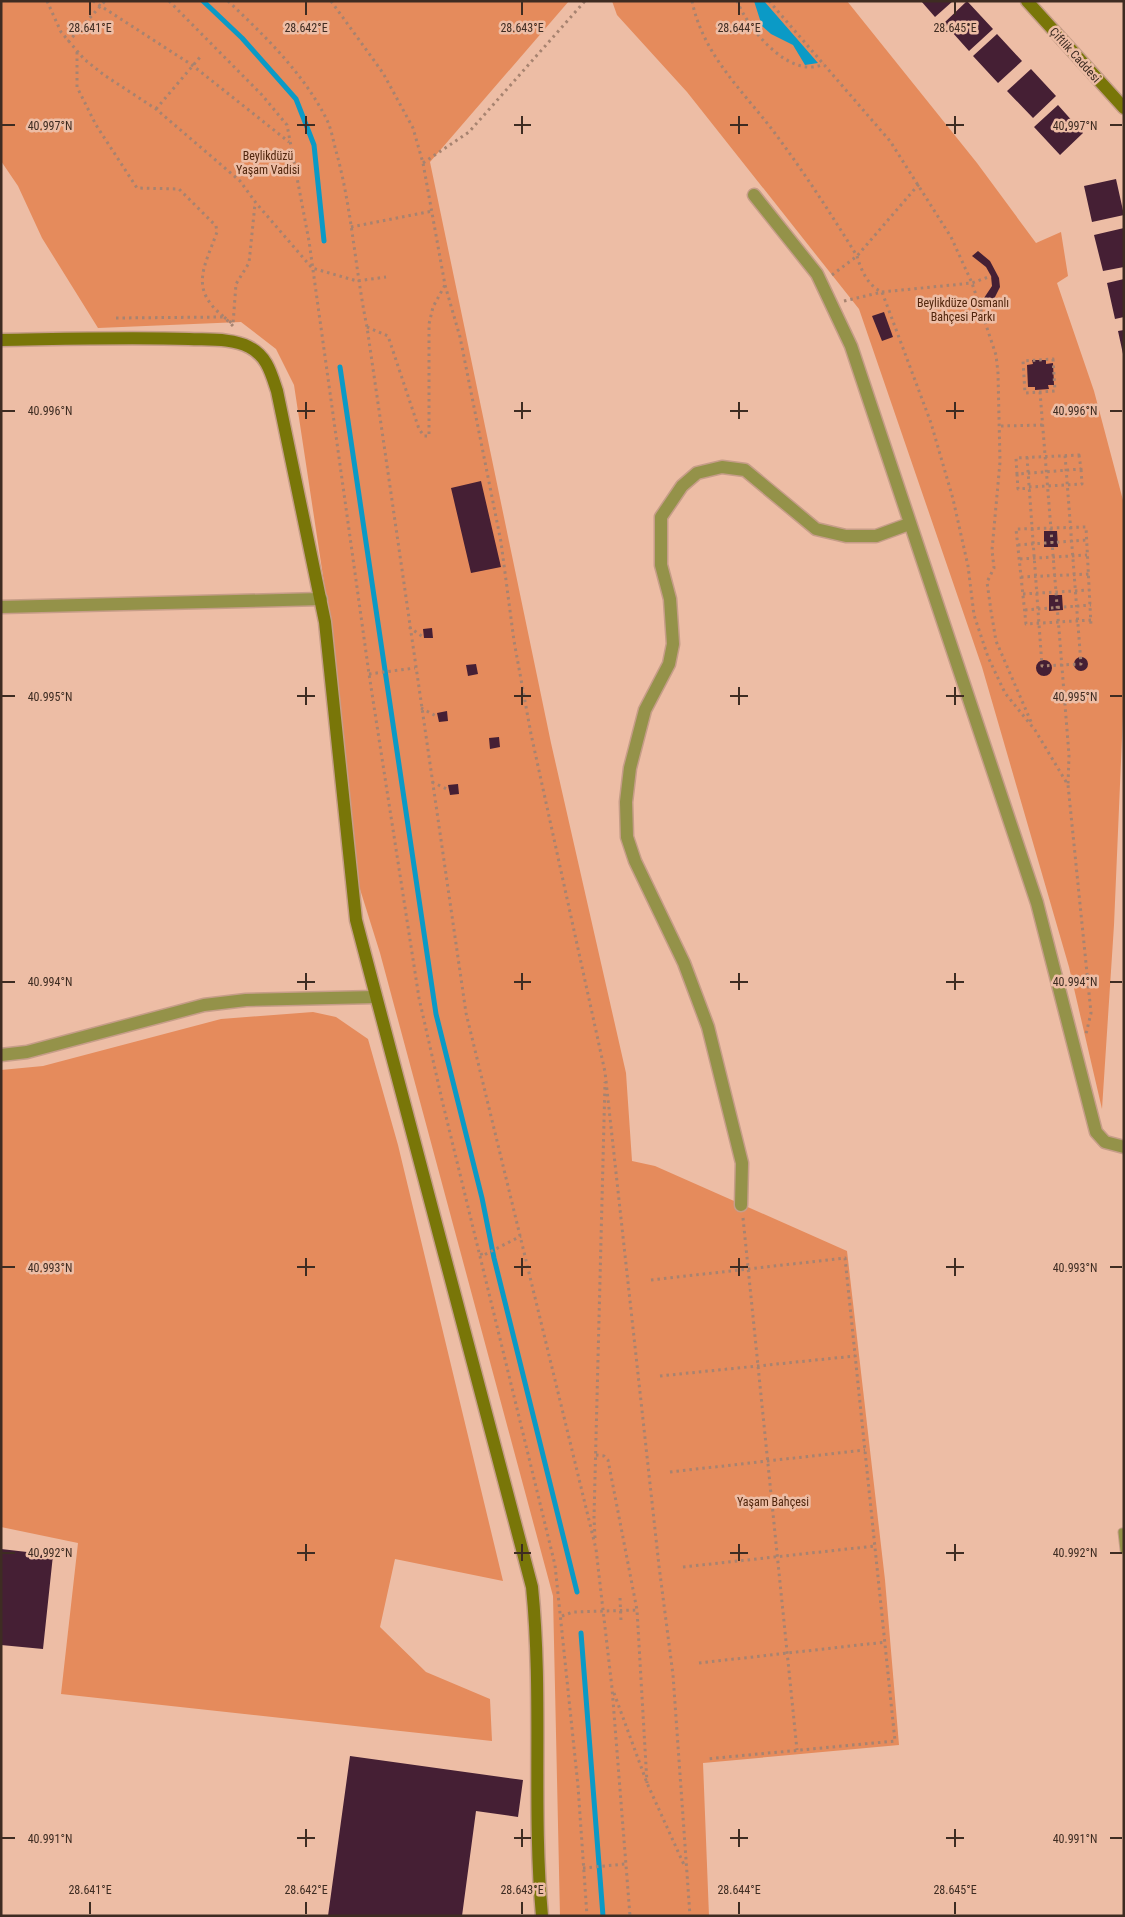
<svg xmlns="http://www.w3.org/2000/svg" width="1125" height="1917" viewBox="0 0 1125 1917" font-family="'Roboto Condensed',sans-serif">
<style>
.green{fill:#e58b5c}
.water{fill:#0b9ac6}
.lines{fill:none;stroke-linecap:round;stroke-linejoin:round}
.stream{stroke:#0b9ac6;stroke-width:5}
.building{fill:#451f34}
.lane-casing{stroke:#c69d88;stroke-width:9}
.street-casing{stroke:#c69d88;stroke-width:15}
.secondary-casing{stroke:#c69d88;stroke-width:15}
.path{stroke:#a78370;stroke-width:3;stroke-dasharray:2.5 4;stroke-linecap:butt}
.lane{stroke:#949249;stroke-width:7}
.street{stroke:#949249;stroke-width:12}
.secondary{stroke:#797608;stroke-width:12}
.ticks{fill:none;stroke:#3e2c22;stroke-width:2}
.labels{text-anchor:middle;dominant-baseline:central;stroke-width:5;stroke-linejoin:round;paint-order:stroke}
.street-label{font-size:12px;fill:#3e2c22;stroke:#edbda5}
.park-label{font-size:12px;fill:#51260d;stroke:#edbda5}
.ticks-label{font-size:12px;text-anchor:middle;fill:#3e2c22;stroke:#edbda5;stroke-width:5;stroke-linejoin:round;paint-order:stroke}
</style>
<rect width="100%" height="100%" fill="#edbda5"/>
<path class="green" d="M1,1H569L430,162L551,743L626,1073L632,1161L655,1166L847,1251L885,1580L899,1745L703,1763L709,1916H560L553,1596L380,953L359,886L328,609L294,385L276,349L241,322L98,328L42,238L18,186L1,161Z
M612,1H847L977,163L1036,243L1061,232L1068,276L1057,283L1094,391L1124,504V691L1114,925L1102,1109L1069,967L982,667L859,309L687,92L617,15Z
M313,1012L336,1017L368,1039L398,1145L503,1581L395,1559L380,1627L426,1672L490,1699L492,1741L61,1694L78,1543L1,1527V1070L43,1066L221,1019Z"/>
<path class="water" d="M754,1H764L818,63L805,65L793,45L771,34L762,26Z"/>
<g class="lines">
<path class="stream" d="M203,1L242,38L296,99L314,145L324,241
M340,367L436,1014L482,1198L494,1258L577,1592
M581,1633L603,1916"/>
</g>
<path class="building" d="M921,1H953L935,17Z
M967,1L993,29L969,51L944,23Z
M997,34L1022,61L998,83L973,56Z
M1031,69L1056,96L1033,118L1007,91Z
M1058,105L1083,133L1060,155L1034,127Z
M1116,179L1124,215L1092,222L1084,186Z
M1124,228V267L1103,271L1094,235Z
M978,251L990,261L999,278L1000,287L991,305L984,298L992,286L991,276L986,267L972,256Z
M1124,279V317L1115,319L1107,283Z
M884,312L893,337L882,341L872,316Z
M1124,330V354H1123L1118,331Z
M1032,360H1046V364L1053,363L1054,385H1048L1049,389L1035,390V387H1028L1027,365L1033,364Z
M481,481L501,567L471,573L451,488Z
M1044,531H1057L1058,547H1044Z
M1049,595H1062L1063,610L1049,611Z
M432,628L433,638H424L423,629Z
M1074 664a7 7 0 1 1 14 0a7 7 0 1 1-14 0Z
M1036 668a8 8 0 1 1 16 0a8 8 0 1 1-16 0Z
M476,664L478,674L468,676L466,665Z
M447,711L448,721L439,722L437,713Z
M499,737L500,747L490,749L489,738Z
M458,784L459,794L450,795L448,785Z
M1,1549L53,1555L43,1649L1,1645Z
M350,1756L523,1780L518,1817L476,1811L462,1916H328Z"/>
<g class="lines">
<defs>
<path id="lane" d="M1122,1532L1124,1550"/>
<path id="street" d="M754,195L817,274L851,346L1037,903L1096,1132L1105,1142L1124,1147
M1,607L321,599
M1,1055L27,1052L204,1005L246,1000L375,997
M741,1205L742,1163L708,1027L684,963L635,861L627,837L626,802L630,768L645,710L669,664L673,644L670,599L661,565V517L682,486L697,473L722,467L745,470L816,529L846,536H876L909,524"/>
<path id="secondary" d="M1027,1L1124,108
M1,340C64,339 126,337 189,339C207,340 232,338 249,347C267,356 271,373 277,391L325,622L356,920L532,1587C543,1696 532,1807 542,1916"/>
</defs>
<use href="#lane" class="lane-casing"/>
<use href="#street" class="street-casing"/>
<use href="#secondary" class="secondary-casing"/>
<path class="path" d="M47,1L61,32L84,59L104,75L156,109L240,181L256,203L312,268L357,281L386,277
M93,1L192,65L289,142
M169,1L262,95L287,125L309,241L369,674L419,998L442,1100L555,1565L578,1786L587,1916
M228,1C264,35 303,73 326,118C331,127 333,140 336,151C352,208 355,269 367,327L466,1013L596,1549L612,1688L630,1916
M331,1L383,73L413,128L423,163L445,285L460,337L501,542L514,641L531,734L605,1072L659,1566L673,1675L690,1916
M692,1C703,55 743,91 774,132C804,172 831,214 857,256C861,270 868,286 882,292L931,423L953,499L968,566L974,615L988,657L1005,693L1035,730L1068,785L1091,1013L1086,1034
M737,1C749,30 790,80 824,64
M769,1L890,141L951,237L972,283L996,355L998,373L1000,462L992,550L994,568L987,582L991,611L996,641L1032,724
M68,42L105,1
M77,52V87L96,125L137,188L179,189L216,226L217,232C204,268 189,289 224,317
M156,109L201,56
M423,163L469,132L585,1
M351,227L433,211
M832,275L857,256L919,184
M844,301L882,292L972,283L991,276
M116,318L223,317
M233,326L224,317L233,324L236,284L249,263L255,204
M367,327L388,336L419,429L424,436H429V324L433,307L445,285
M1053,359L1055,391L1025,393L1023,361Z
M1040,392L1069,755L1068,785
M1001,426L1043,425
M1079,455L1081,469L1017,474L1016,458Z
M1027,457L1042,666L1081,664L1065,455
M1017,474L1018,489L1030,488
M1029,487L1082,484L1081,469
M1018,545L1086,540
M1020,559L1087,555
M1021,577L1089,574
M1023,594L1090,590
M1025,610L1091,605
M1091,620L1026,624L1016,529L1086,527L1091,626
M409,627L423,637
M369,674L415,668
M421,708L438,717
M432,782L449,790
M743,1218L797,1750
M481,1253L482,1256L521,1236
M651,1280L845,1258L895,1741L706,1759
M660,1376L855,1356
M596,1455L604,1456L608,1460L637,1610L647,1783
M670,1472L865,1450
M595,1538L594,1517L605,1082
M683,1567L875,1546
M620,1598L621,1621
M562,1616L573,1612L637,1610
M699,1663L886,1642
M614,1693L647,1783L685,1867
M583,1868L625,1864"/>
<use href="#lane" class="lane"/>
<use href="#street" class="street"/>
<use href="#secondary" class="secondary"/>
</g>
<path class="ticks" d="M90,2V15M306,2V15M522,2V15M739,2V15M955,2V15M306,116V134M522,116V134M739,116V134M955,116V134M2,125H15M297,125H315M514,125H531M730,125H748M946,125H964M1110,125H1122M306,402V419M522,402V419M739,402V419M955,402V419M2,411H15M297,411H315M514,411H531M730,411H748M946,411H964M1110,411H1122M306,687V705M522,687V705M739,687V705M955,687V705M2,696H15M297,696H315M514,696H531M730,696H748M946,696H964M1110,696H1122M306,973V990M522,973V990M739,973V990M955,973V990M2,982H15M297,982H315M514,982H531M730,982H748M946,982H964M1110,982H1122M306,1258V1276M522,1258V1276M739,1258V1276M955,1258V1276M2,1267H15M297,1267H315M514,1267H531M730,1267H748M946,1267H964M1110,1267H1122M306,1544V1561M522,1544V1561M739,1544V1561M955,1544V1561M2,1553H15M297,1553H315M514,1553H531M730,1553H748M946,1553H964M1110,1553H1122M306,1829V1847M522,1829V1847M739,1829V1847M955,1829V1847M2,1838H15M297,1838H315M514,1838H531M730,1838H748M946,1838H964M1110,1838H1122M90,1902V1914M306,1902V1914M522,1902V1914M739,1902V1914M955,1902V1914"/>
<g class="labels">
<g class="street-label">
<text transform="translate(1075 55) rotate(48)">Çiftlik Caddesi</text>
</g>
<g class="park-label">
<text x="268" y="156">Beylikdüzü<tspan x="268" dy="14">Yaşam Vadisi</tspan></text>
<text x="963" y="303">Beylikdüze Osmanlı<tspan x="963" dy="14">Bahçesi Parkı</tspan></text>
<text x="773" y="1502">Yaşam Bahçesi</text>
</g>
</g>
<g class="ticks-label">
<text x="90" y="32">28.641°E</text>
<text x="306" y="32">28.642°E</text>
<text x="522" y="32">28.643°E</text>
<text x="739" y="32">28.644°E</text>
<text x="955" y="32">28.645°E</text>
<text x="50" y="130">40.997°N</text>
<text x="1075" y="130">40.997°N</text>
<text x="50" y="415">40.996°N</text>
<text x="1075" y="415">40.996°N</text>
<text x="50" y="701">40.995°N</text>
<text x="1075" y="701">40.995°N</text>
<text x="50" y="986">40.994°N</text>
<text x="1075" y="986">40.994°N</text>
<text x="50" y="1272">40.993°N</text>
<text x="1075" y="1272">40.993°N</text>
<text x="50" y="1557">40.992°N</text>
<text x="1075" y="1557">40.992°N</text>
<text x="50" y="1843">40.991°N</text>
<text x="1075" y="1843">40.991°N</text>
<text x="90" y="1894">28.641°E</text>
<text x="306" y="1894">28.642°E</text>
<text x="522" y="1894">28.643°E</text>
<text x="739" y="1894">28.644°E</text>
<text x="955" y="1894">28.645°E</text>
</g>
<rect width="1125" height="1917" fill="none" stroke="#3e2c22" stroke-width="5"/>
</svg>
